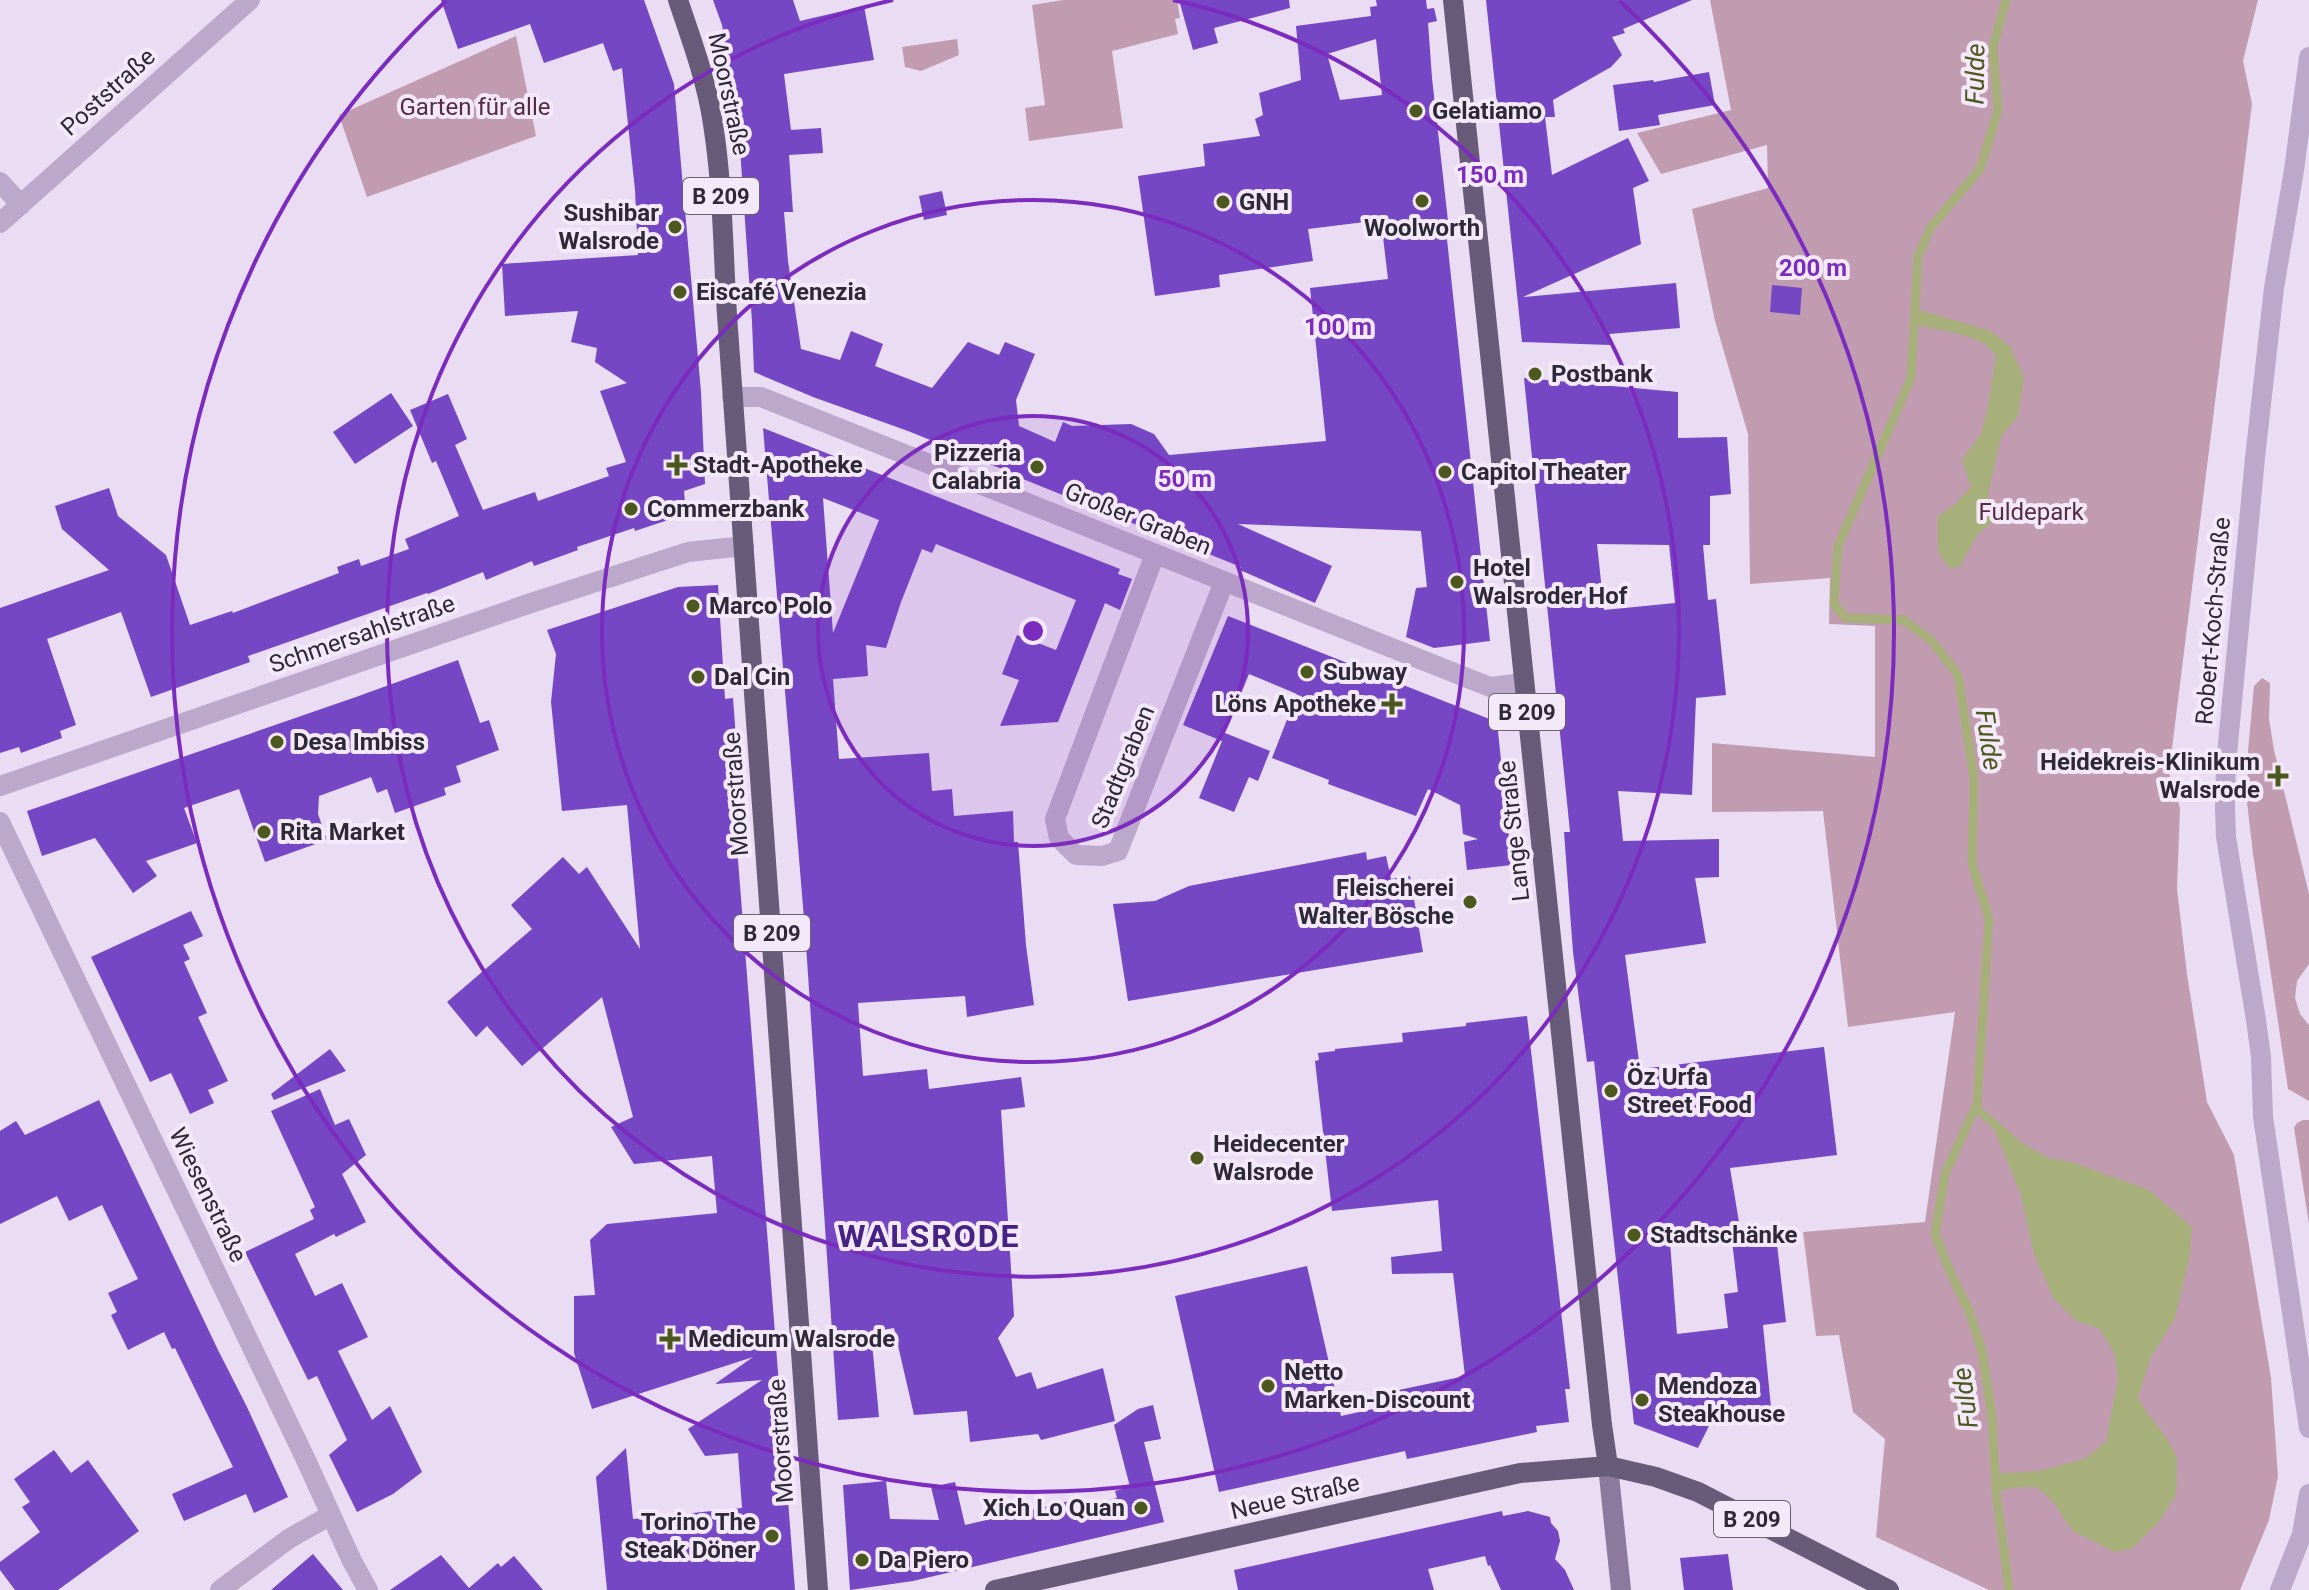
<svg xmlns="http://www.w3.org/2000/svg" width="2309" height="1590" viewBox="0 0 2309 1590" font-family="Roboto,sans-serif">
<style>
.green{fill:#c19cb0}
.water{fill:#a7af7b}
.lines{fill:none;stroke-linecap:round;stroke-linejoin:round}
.stream{stroke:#a7af7b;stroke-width:9}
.building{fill:#7547c5;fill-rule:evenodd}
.street{stroke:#bca8ca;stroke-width:20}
.secondary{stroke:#8b7a9e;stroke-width:20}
.primary{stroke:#685a79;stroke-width:20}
.ring{fill:none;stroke:#7b2cbf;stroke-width:4}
.poi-dot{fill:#4d581e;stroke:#f4e9f9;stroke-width:3}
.labels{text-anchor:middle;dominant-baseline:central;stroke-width:8;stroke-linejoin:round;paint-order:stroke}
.shield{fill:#f4e9f9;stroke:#6a6271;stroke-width:2}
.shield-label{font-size:22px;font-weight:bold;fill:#2f2837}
.street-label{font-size:24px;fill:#2f2837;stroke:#f4e9f9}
.park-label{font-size:24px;fill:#552c41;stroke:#f4e9f9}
.poi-label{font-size:24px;font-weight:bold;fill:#2f2837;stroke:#f4e9f9;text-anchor:start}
.water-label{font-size:26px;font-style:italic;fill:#4d581e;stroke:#f4e9f9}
.district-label{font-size:32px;font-weight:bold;letter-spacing:2px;fill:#462285;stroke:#f4e9f9}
.centre{fill:#7b2cbf;stroke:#f4e9f9;stroke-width:4}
.ring-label{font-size:24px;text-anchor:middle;font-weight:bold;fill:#7b2cbf;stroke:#f4e9f9;stroke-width:8;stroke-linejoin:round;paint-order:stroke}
</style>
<rect width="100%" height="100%" fill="#eadcf2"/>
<path class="green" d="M1063,0H1177L1180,18L1175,19L1178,34L1112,51L1123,128L1029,141L1025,108L1045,105L1032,5Z
M1710,0H2258L2243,61L2252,104L2169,773L2180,808L2177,889L2187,974L2207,1102L2234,1155L2271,1378L2278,1476L2269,1520L2240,1590H1989L1876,1537L1885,1439L1853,1412L1839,1335L1816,1336L1803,1232L1925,1222L1955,1012L1848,1027L1823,811L1712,812V743L1875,757V626L1829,624L1830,578L1750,584L1748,434L1715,321L1692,209L1768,188L1767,145L1661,174L1637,133L1731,110Z
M516,36L536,136L367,197L339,115Z
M957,39L959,55L921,71L905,67L902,47Z
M2262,678L2270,683L2269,719L2274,750L2309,894V964L2297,981L2295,998L2300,1014L2309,1025V1101L2288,1089L2253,854L2247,802L2248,751L2254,686Z
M2303,1120H2309V1224L2294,1128L2297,1123Z"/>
<path class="water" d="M1916,309L1991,331L2010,346L2024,378L2018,416L2001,437L1988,495L1994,521L1977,535L1960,567L1949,568L1938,552L1937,517L1955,504L1971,487L1962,460L1981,434L1987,410L1996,355L1982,342L1956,333L1915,325Z
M1977,1104L2024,1144L2048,1158L2072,1162L2149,1190L2192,1227L2190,1255L2175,1318L2151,1357L2138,1397L2145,1410L2166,1437L2177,1457L2176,1495L2158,1523L2131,1549L2115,1552L2073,1531L2053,1502L2037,1487H2017L1996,1492L1995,1474L2039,1471L2084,1459L2106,1442L2118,1378L2114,1353L2100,1329L2075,1320L2053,1297L2034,1254L2020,1192L1994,1129L1974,1112Z"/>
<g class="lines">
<path class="stream" d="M2006,0L1993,47L1998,110L1980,169L1931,227L1918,256L1911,378L1838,546L1834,604L1846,618L1904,620L1933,642L1958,675L1974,779L1972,863L1989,919L1977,1104L1945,1174L1935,1234L1950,1272L1969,1311L1982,1351L1992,1417L1996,1492L2009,1590"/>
</g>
<path class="building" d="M441,0H644L674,84L701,392L705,484L684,491L686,514L635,531L634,528L577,547L578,550L534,566L532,561L486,580L483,572L428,594L427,593L248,656L250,662L151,697L121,612L47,639L76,725L60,731L62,738L21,753L19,747L0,753V608L109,570L62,529L55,506L109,488L118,516L166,555L190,625L232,611L233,613L339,573L337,567L359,559L361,566L409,549L405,539L459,516L436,461L432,463L410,410L448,394L467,439L455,445L483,510L535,492L538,501L609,476L606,468L626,462L600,391L627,383L595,362L597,348L571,342L578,311L505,316L502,264L638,255L635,190L622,68L613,71L603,43L544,63L530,24L458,49Z
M713,0H793L800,21L864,6L874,60L784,74L791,130L821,128L823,153L789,155L793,212H784L788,261L801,349L840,360L851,331L883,344L875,366L932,388L968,342L999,355L1005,342L1035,354L1016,400L1019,426L1055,442L1063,422L1072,426L1131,424L1154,434L1169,455L1326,441L1310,288L1388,279L1381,220L1308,229L1313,261L1219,275L1220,287L1155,296L1138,176L1205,166L1203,144L1260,136L1255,119L1263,115L1259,93L1301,80L1296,26L1371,16L1370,7L1377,6L1376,0H1426L1427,9L1434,8L1437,21L1428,23L1432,78L1449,230H1446L1490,641L1434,648L1406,637L1416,588L1427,587L1421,531L1238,524L1332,566L1315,603L1240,570L1241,567L1018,477L1019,476L908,431L813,397L754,372L752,322L739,134L722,25ZM1376,39L1382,95L1340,100L1327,54Z
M1179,0H1289L1290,8L1214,28L1218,43L1193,50Z
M1486,0H1692L1623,29L1625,33L1612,37L1622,55L1611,67L1553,100L1555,117H1545L1552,175L1628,138L1649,181L1633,188L1641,244L1523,297L1676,283L1680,328L1609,334L1610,345L1522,342Z
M1709,72L1715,105L1658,115L1660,125L1619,131L1613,85L1653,80L1654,82Z
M942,191L947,215L924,220L919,196Z
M1772,285L1802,288L1800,315L1770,312Z
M1524,378L1678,392V438L1727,437L1731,494L1710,496V545H1703L1708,600L1716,599L1726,695L1696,698L1692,795L1618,791L1623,841L1719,839V877L1695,878L1706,943L1625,955L1640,1069L1824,1047L1837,1155L1730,1168L1740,1228L1670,1242L1677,1334L1728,1328L1724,1294L1738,1292L1731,1232L1775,1227L1786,1322L1763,1325L1772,1418L1709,1426L1698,1448L1634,1424L1594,1061L1587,1062L1573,952L1564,832H1570ZM1597,544L1669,545L1675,603L1604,610Z
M391,393L413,426L355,464L333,432Z
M763,428L1120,569L1118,574L1132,579L1120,610L1105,603L1058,722L1000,726L1019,680L1002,674L1017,635L1056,650L1076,600L936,544L932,553L922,549L901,602L886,648L866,645L868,676L833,679L839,759L929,753L932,791L952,789L954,816L1013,811L1014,842H1018L1026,945L1034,1005L967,1017L965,996L858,1003L863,1076L927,1069L929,1089L1021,1077L1025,1107L1001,1110L1014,1316L998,1338L1016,1377L1031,1372L1037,1389L1103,1368L1115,1421L1041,1440L1038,1434L970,1442L967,1411L914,1415L894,1328L871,1332L879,1417L838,1420L805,930ZM823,498L879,520L833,633Z
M718,585L725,699L733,698L744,846L737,847L795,1590H607L596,1477L626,1448L633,1519L742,1508L738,1453L705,1456L688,1429L762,1380L715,1384L753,1357L592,1409L574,1353V1296L595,1295L590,1240L607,1224L717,1213L712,1156L634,1164L611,1127L633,1117L602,997L522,1066L487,1026L476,1037L447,1002L532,929L511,905L563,857L579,874L587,867L640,949L627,805L562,811L551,702L556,654L547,630L678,587Z
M1228,616L1497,722L1512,865L1467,870L1464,842L1478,839L1463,834L1460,805L1428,789L1416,816L1328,784L1329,780L1272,758L1297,694L1249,674L1225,733L1270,751L1258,781L1249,777L1234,812L1199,798L1222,741L1183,725Z
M458,660L480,723L489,720L499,750L456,766L461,782L444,788L446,795L395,813L387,789L377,793L371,777L319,796L318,814L327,840L265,862L239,789L184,808L197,843L146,861L157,876L133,893L95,838L42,856L27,811L356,697Z
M1366,852L1367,860L1386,856L1391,879L1410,876L1423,952L1128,1001L1113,904L1155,901L1189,886Z
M191,911L203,936L183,945L190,959L184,962L207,1013L198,1017L228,1081L208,1090L214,1103L190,1114L171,1073L150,1082L91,957Z
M1527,1016L1570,1389H1565L1569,1422L1536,1426L1537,1432L1407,1459L1405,1451L1219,1492L1175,1296L1307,1266L1341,1416L1396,1404L1394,1391L1465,1376L1453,1273L1392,1274L1391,1257L1442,1251L1438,1200L1332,1211L1315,1061L1319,1060L1318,1053L1335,1051V1049L1403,1042L1402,1033L1466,1026V1023Z
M330,1049L346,1071L274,1100L271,1094Z
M320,1089L335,1125L349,1119L366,1155L342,1174L366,1222L336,1237L334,1234L295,1254L315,1296L342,1283L368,1337L338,1351L372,1420L390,1406L422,1472L393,1494L357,1512L329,1455L347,1440L317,1376L308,1380L245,1252L314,1219L310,1210L315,1207L271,1111Z
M99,1100L218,1350L247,1407L288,1497L254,1513L246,1494L184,1521L172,1494L233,1467L175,1348L172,1349L164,1332L128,1350L111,1315L117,1312L108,1293L138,1279L102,1205L69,1221L57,1196L0,1224V1131L16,1121L25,1135Z
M1153,1405L1161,1439L1144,1442L1164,1522L913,1581L850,1590L843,1485L886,1481L890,1519L939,1520L931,1487L955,1482L965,1525L1069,1501L1071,1509L1117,1498L1115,1491L1130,1487L1114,1425L1138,1409Z
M54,1450L71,1473L88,1460L139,1531L58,1590H15L0,1570V1562L40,1532L22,1507L30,1502L14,1479Z
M1502,1511L1503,1516L1528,1511L1550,1517L1551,1523L1558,1531L1560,1541L1555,1559L1565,1570L1574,1590H1501L1490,1565L1488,1566L1485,1556L1428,1569L1434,1590H1238L1234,1570Z
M313,1554L343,1590H271Z
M1728,1554L1733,1590H1684L1680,1558Z
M441,1555L469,1588L498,1563L501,1567L514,1556L543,1590H390Z"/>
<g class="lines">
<path class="street" d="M2309,57L2294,170L2274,288L2255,458L2226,765L2225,809L2226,837L2256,1020L2261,1057L2263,1117L2309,1428
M0,182L21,205
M0,223L250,0
M732,397H761L1490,687L1524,683
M1155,554L1055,819L1059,838L1076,855L1102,856L1118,851L1224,582
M0,786L528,604L688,552L744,546
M0,822L306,1460L352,1561L368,1590
M220,1590L290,1538L331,1515
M2280,1590L2302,1534L2309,1494"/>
<path class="secondary" d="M1608,1466L1621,1590"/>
<path class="primary" d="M678,0C692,41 707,82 713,124C723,187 723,252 727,315L818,1590
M1453,0L1602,1425L1608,1466
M995,1590L1520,1473L1608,1466L1656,1477L1698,1492L1889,1590"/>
</g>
<circle cx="1033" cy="631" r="215" fill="#7b2cbf" fill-opacity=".12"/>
<g class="ring">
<circle cx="1033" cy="631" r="215"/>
<circle cx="1033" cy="631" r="431"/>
<path d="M1173 0A646 646 0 1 1 893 0"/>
<path d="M1620 1A861 861 0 1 1 446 1"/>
</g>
<g class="poi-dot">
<circle cx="1416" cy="111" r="8"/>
<circle cx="1422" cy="201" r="8"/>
<circle cx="1223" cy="202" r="8"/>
<circle cx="675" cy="227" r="8"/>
<circle cx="680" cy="292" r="8"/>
<circle cx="1535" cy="374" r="8"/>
<path d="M673 453h8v8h8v8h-8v8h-8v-8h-8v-8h8z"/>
<circle cx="1037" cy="467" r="8"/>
<circle cx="1445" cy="472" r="8"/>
<circle cx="631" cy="509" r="8"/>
<circle cx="1457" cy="582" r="8"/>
<circle cx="693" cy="606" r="8"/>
<circle cx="1307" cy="672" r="8"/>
<circle cx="698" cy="677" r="8"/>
<path d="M1388 692h8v8h8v8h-8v8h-8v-8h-8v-8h8z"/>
<circle cx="277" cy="742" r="8"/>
<path d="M2274 764h8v8h8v8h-8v8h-8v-8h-8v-8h8z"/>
<circle cx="264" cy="832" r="8"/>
<circle cx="1470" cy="902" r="8"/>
<circle cx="1611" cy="1091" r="8"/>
<circle cx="1197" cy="1158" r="8"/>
<circle cx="1634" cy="1235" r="8"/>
<path d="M666 1327h8v8h8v8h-8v8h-8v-8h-8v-8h8z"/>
<circle cx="1268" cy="1386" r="8"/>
<circle cx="1642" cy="1400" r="8"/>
<circle cx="1141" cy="1508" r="8"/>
<circle cx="772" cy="1536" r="8"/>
<circle cx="862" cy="1560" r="8"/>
</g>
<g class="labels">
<g class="shield">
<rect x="683" y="178" width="76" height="36" rx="6"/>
<rect x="1489" y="694" width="76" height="36" rx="6"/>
<rect x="734" y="915" width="76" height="36" rx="6"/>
<rect x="1714" y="1501" width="76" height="36" rx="6"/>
</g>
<g class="shield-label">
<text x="721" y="196">B 209</text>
<text x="1527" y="712">B 209</text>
<text x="772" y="933">B 209</text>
<text x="1752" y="1519">B 209</text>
</g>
<g class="street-label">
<text transform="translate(108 92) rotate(-42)">Poststraße</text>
<text transform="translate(729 94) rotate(78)">Moorstraße</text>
<text transform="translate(1138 519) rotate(22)">Großer Graben</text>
<text transform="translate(2213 621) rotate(-85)">Robert-Koch-Straße</text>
<text transform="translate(362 634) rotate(-19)">Schmersahlstraße</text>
<text transform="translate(1123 767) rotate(-68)">Stadtgraben</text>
<text transform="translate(736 794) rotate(-94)">Moorstraße</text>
<text transform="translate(1514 831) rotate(-96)">Lange Straße</text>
<text transform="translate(208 1195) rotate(64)">Wiesenstraße</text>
<text transform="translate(781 1441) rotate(-94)">Moorstraße</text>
<text transform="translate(1295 1497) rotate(-13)">Neue Straße</text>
</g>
<g class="park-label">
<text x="475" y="107">Garten für alle</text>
<text x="2031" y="512">Fuldepark</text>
</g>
<g class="poi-label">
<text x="1432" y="111">Gelatiamo</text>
<text x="1239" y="202">GNH</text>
<text x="659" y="213" text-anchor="end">Sushibar<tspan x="659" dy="28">Walsrode</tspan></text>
<text x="1422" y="228" text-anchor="middle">Woolworth</text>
<text x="696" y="292">Eiscafé Venezia</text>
<text x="1551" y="374">Postbank</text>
<text x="1021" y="453" text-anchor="end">Pizzeria<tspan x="1021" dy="28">Calabria</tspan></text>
<text x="693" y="465">Stadt-Apotheke</text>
<text x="1461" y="472">Capitol Theater</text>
<text x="647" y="509">Commerzbank</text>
<text x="1473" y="568">Hotel<tspan x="1473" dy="28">Walsroder Hof</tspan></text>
<text x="709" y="606">Marco Polo</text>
<text x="1323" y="672">Subway</text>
<text x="714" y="677">Dal Cin</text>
<text x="1376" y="704" text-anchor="end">Löns Apotheke</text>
<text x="293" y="742">Desa Imbiss</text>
<text x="2260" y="762" text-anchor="end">Heidekreis-Klinikum<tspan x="2260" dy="28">Walsrode</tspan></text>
<text x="280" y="832">Rita Market</text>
<text x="1454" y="888" text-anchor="end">Fleischerei<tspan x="1454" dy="28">Walter Bösche</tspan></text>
<text x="1627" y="1077">Öz Urfa<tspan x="1627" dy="28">Street Food</tspan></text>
<text x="1213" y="1144">Heidecenter<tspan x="1213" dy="28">Walsrode</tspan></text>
<text x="1650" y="1235">Stadtschänke</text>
<text x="688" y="1339">Medicum Walsrode</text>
<text x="1284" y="1372">Netto<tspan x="1284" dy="28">Marken-Discount</tspan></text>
<text x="1658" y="1386">Mendoza<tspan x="1658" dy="28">Steakhouse</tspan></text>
<text x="1125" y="1508" text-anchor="end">Xich Lo Quan</text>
<text x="756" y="1522" text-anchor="end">Torino The<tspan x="756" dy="28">Steak Döner</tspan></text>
<text x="878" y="1560">Da Piero</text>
</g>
<g class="water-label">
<text transform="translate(1975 74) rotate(-89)">Fulde</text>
<text transform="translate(1989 740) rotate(82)">Fulde</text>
<text transform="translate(1965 1398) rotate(-97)">Fulde</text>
</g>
<g class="district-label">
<text x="929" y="1236">WALSRODE</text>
</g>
</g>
<circle cx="1033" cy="631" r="12" class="centre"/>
<g class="ring-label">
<text x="1490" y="183">150 m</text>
<text x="1813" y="276">200 m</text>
<text x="1338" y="335">100 m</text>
<text x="1185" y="487">50 m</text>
</g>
</svg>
